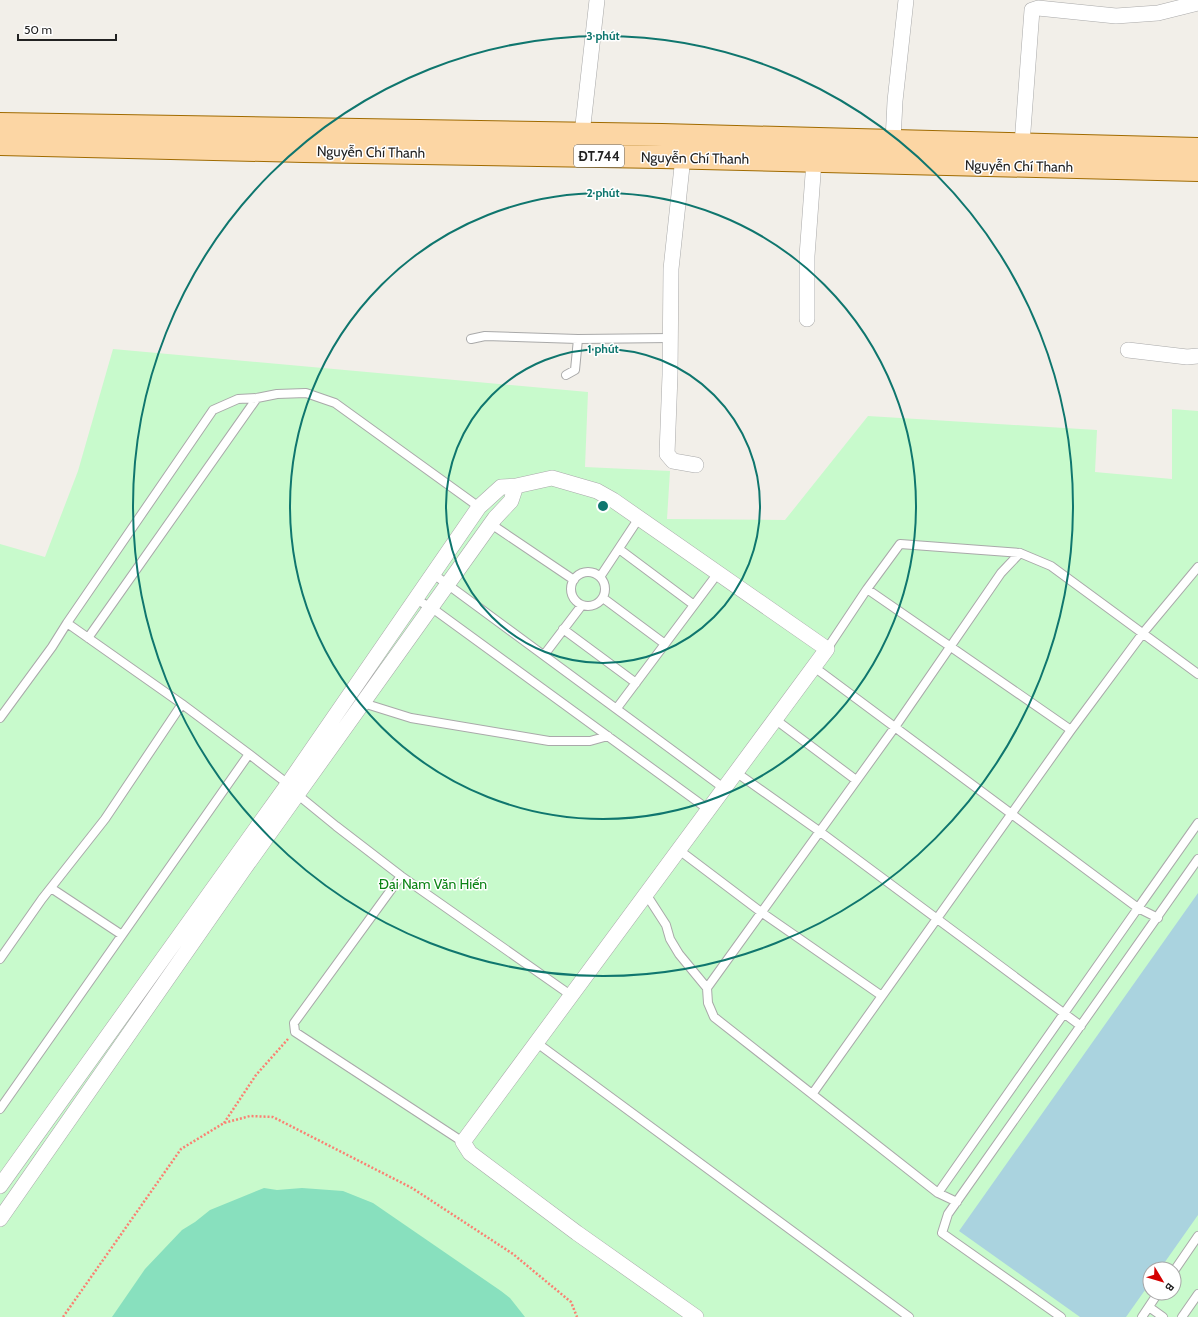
<svg xmlns="http://www.w3.org/2000/svg" width="1198" height="1317" viewBox="0 0 1198 1317" font-family="Cabin,sans-serif">
<style>
.park{fill:#c8facc;fill-rule:evenodd}
.pitch{fill:#88e0be}
.water{fill:#aad3df}
.lines{fill:none;stroke-linecap:round;stroke-linejoin:round}
.lane-casing{stroke:#a9a9a9;stroke-width:10}
.street-casing{stroke:#a9a9a9;stroke-width:16}
.primary-casing{stroke:#a06b00;stroke-width:24}
.path{stroke:#fa8072;stroke-width:2.5;stroke-dasharray:2 2;stroke-linecap:butt}
.lane{stroke:#fff;stroke-width:8}
.street{stroke:#fff;stroke-width:15}
.primary{stroke:#fcd6a4;stroke-width:22}
.ring{fill:none;stroke:#0f766e;stroke-width:2}
.labels{text-anchor:middle;dominant-baseline:central;stroke-width:3;stroke-linejoin:round;paint-order:stroke}
.shield{fill:#fff;stroke:#646464;stroke-width:1}
.shield-label{font-size:13px;font-weight:bold;fill:#222}
.street-label{font-size:14px;fill:#222;stroke:#fff}
.park-label{font-size:14px;fill:#0c8416;stroke:#fff}
.centre{fill:#0f766e;stroke:#fff;stroke-width:2}
.ring-label{font-size:12px;text-anchor:middle;font-weight:bold;fill:#0f766e;stroke:#fff;stroke-width:3;stroke-linejoin:round;paint-order:stroke}
</style>
<rect width="100%" height="100%" fill="#f2efe9"/>
<path class="park" d="M113,349L588,392L585,467L670,471L667,519L785,520L868,416L1097,430L1095,472L1172,479V409L1198,411V1317H0V544L45,557L78,471ZM1150,1269H1174V1293H1150Z"/>
<path class="pitch" d="M264,1188L277,1190L302,1188L343,1191L373,1203L501,1291L510,1298L525,1317H112L145,1269L182,1230L195,1222L210,1210Z"/>
<path class="water" d="M1198,893V1215L1160,1269H1150V1283L1126,1317H1080L959,1231Z"/>
<g class="lines">
<defs>
<path id="lane" d="M471,339L485,336L578,339L671,338
M566,375L575,370L578,339
M479,507L335,403L306,393L277,394L257,398L238,399L213,410L67,623L182,704L249,754L288,784L298,795L336,826L401,876L572,996
M491,524L574,580
M619,549L694,605
M571 589a17 17 0 1 1 34 0a17 17 0 1 1-34 0Z
M432,573L725,789
M600,577L639,518
M867,589L1071,730
M603,598L665,644
M415,599L432,608L709,810
M563,629L636,683
M88,638L257,398
M827,649L867,589L900,544L1020,553L1051,566L1198,674
M544,655L582,605
M814,667L1138,908L1198,823
M363,703L411,718L549,741H590L608,736
M617,708L718,573
M0,718L52,647L67,623
M776,720L856,780
M737,773L819,831L1081,1026
M679,850L761,912L882,996
M401,876L294,1023L295,1032L463,1142
M51,888L122,935
M646,894L666,925L670,939L679,954L707,988L708,1003L714,1017L938,1193L957,1202
M0,959L42,899L105,819L182,704
M707,988L895,727L1001,573L1020,553
M537,1043L909,1317
M813,1093L1071,730L1143,633L1198,567
M0,1109L249,754
M938,1193L1138,908L1158,918
M1174,1271L1198,1236
M1149,1307L1163,1317
M1061,1317L942,1233L948,1214L1198,859
M1142,1317L1158,1293
M1182,1317L1198,1294"/>
<path id="street" d="M582,134L597,0
M893,141L895,101L906,0
M1022,144L1032,10L1038,8L1116,16L1158,13L1198,3
M683,157L671,269L670,375L667,454L673,461L696,465
M807,319V256L814,161
M1128,350L1187,357L1198,356
M0,1186L288,784L479,507L501,487L516,486L552,478L597,491L613,500L827,649L463,1142L470,1153L577,1233L696,1317
M0,1219L244,869L495,518L511,501L516,486"/>
<path id="primary" d="M0,124L662,135L1198,149
M0,144L304,151L661,157L1198,170"/>
</defs>
<use href="#lane" class="lane-casing"/>
<use href="#street" class="street-casing"/>
<use href="#primary" class="primary-casing"/>
<path class="path" d="M224,1123L256,1075L288,1039
M63,1317L181,1149L224,1123L250,1116L273,1117L412,1188L513,1254L571,1302L577,1317"/>
<use href="#lane" class="lane"/>
<use href="#street" class="street"/>
<use href="#primary" class="primary"/>
</g>
<g class="ring">
<circle cx="603" cy="506" r="157"/>
<circle cx="603" cy="506" r="313"/>
<circle cx="603" cy="506" r="470"/>
</g>
<g class="labels">
<rect class="shield" x="574" y="145" width="50" height="22" rx="3"/>
<g class="shield-label">
<text x="599" y="156">ĐT.744</text>
</g>
<g class="street-label">
<text transform="translate(371 152) rotate(1)">Nguyễn Chí Thanh</text>
<text transform="translate(695 158) rotate(1)">Nguyễn Chí Thanh</text>
<text transform="translate(1019 166) rotate(1)">Nguyễn Chí Thanh</text>
</g>
<g class="park-label">
<text x="433" y="884">Đại Nam Văn Hiến</text>
</g>
</g>
<circle cx="603" cy="506" r="6" class="centre"/>
<g class="ring-label">
<text x="603" y="40">3 phút</text>
<text x="603" y="197">2 phút</text>
<text x="603" y="353">1 phút</text>
</g>
<g transform="translate(1162 1281) rotate(128)"><circle r="19" fill="#ffffff" stroke="#a7a7a7"/>
<path d="M0-3L7 15L0 10L-7 15Z" fill="#d40000"/>
<text y="-6" font-size="11" font-weight="bold" text-anchor="middle" fill="#222222">B</text>
</g>
<path d="M18 34v6h98v-6" fill="none" stroke="#222222" stroke-width="2"/>
<text x="24" y="34" font-size="12" fill="#222222" stroke="#ffffff" stroke-width="3" paint-order="stroke">50 m</text>
</svg>
